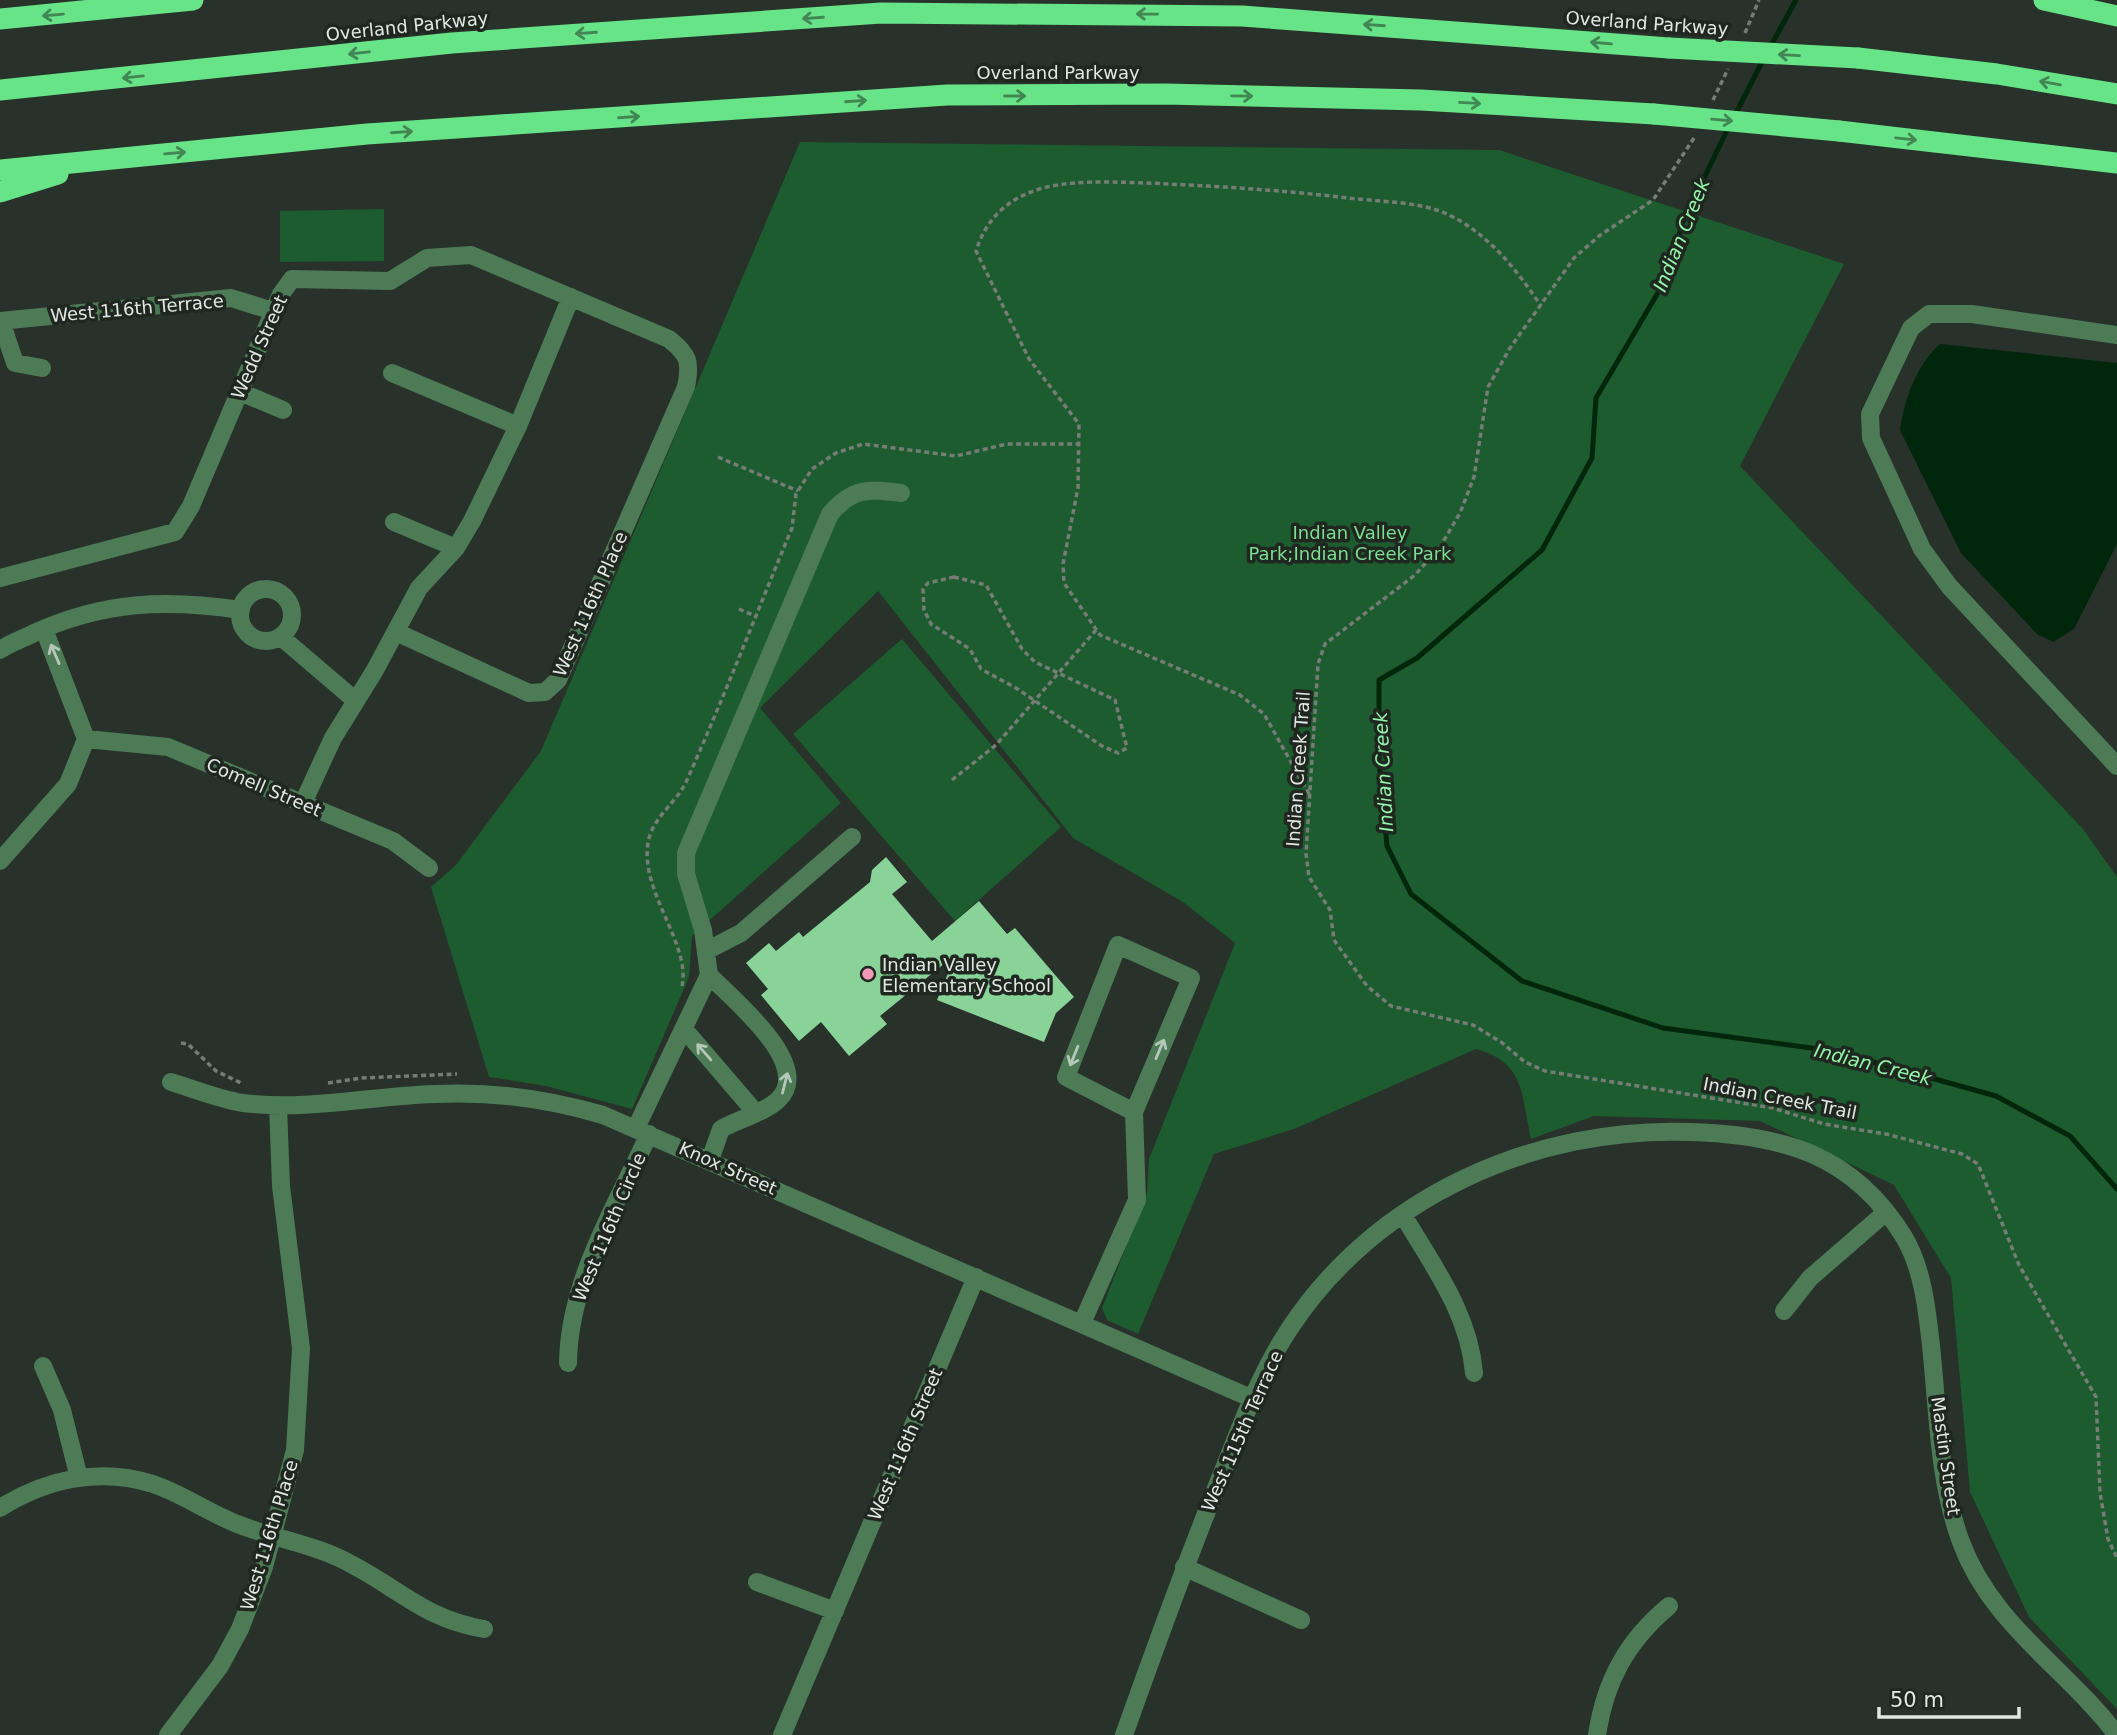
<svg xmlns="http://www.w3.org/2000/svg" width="2117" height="1735" viewBox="0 0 2117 1735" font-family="'DejaVu Sans',sans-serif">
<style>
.green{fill:#1c5c2f}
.water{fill:#00260b}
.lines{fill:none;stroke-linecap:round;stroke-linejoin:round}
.stream{stroke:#00260b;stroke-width:5}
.building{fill:#89d398}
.path{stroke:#757d76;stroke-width:3.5;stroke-dasharray:5 3.5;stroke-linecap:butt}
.minor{stroke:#4c7b56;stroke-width:18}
.highway{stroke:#66e487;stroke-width:21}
.highway-bridge{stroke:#66e487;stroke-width:21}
.oneway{stroke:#428654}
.oneway2{stroke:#b4c7b8}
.poi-dot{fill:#f09ab5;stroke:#1f2720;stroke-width:2.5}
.labels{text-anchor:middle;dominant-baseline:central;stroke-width:7;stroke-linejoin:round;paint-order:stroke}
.street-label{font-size:18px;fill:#e1e7e2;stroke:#1f2720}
.park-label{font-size:18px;fill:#7cde92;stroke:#1f2720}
.poi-label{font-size:18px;fill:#e1e7e2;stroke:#1f2720;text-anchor:start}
.water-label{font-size:19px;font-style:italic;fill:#93f5a8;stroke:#1f2720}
</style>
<rect width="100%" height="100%" fill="#28312a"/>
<path class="green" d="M800,142L1499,150L1844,264L1740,466L2083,829L2117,877V1709L2029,1617L1970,1492L1951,1278L1894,1185L1760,1121L1594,1116L1531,1139C1521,1095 1526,1063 1476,1049L1294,1129L1214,1154L1138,1334L1107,1320L1102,1308L1147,1193L1149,1159L1235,943L1183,902L1073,838L878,591L760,708L841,803L692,936L689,977L632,1109L546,1086L489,1077L431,887L456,865L541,751Z
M384,209V261L280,262V211Z
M902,639L1061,827L955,921L793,734Z"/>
<path class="water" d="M1940,344L2117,363V544L2074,629L2053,642L2037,634L1961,553L1900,430C1904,400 1917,364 1940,344Z"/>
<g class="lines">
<path class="stream" d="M1769,49L1796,0
M1735,115L1764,58
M1729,126L1683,222L1666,279L1596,398L1592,458L1542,550L1417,658L1379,680V760L1387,846L1411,894L1522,981L1663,1028L1834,1051L1996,1096L2070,1136L2117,1189"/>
</g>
<path class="building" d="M886,857L907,882L892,894L932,941L979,901L1007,934L1015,928L1074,997L1056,1013L1044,1042L937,1000L956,954L880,1016L887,1024L849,1056L821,1022L799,1041L761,995L768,989L746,963L769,943L776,951L799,932L803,937L870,882L872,870Z"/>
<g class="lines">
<path class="path" d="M1745,33L1759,0
M1713,100L1728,69
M1694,138L1653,200L1599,236L1574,258L1510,348L1488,387L1474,477L1460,513L1440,547L1415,575L1325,644L1318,664L1306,854L1309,877L1330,910L1334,940L1367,986L1391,1006L1473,1025L1501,1042L1525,1062L1545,1071L1773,1108L1824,1124L1886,1134L1962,1154L1978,1164L2019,1265L2096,1397L2100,1493L2108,1539L2117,1558
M718,457L798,491
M954,577L986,585L1022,649L1035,662L1115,700L1127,748L1118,753L1102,746L1016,688L981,669L970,649L931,624L924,610L923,589L928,583Z
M739,609L755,616
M952,780L996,745L1096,630
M1309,794L1264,714L1240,695L1100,635L1064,583L1063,564L1078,488L1079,424L1029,359L976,251C985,223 1002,203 1031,192C1062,179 1113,182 1147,183C1214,186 1281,190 1348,198C1380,202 1418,201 1447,214C1488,233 1517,270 1541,306
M682,986C691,944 640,892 648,843C652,817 677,803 687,780C724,697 757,612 792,528L796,494L812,469L836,453L863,444L956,456L1007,444H1080
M181,1043L188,1044L216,1071L241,1083
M328,1083L362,1078L457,1074"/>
<path class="minor" d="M0,321L231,298L273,311
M1,321L15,363L42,368
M2117,335L1972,314H1929L1911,328L1870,414L1871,438L1922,549L1949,586L2117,766
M392,373L518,426
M240,392L283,410
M394,522L456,548
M0,578L175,532L191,506L281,294L292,279L390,281L427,258L471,255L669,339C689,355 691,362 686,387L558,680L545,692L529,693L396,632
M240 615a26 26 0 1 1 52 0a26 26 0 1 1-52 0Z
M281,637L356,701
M0,650C10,643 23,639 34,633C104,601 166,599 241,610
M86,739L168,747L393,841L429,868
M303,803L333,738L375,670L419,588L456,548L472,521L518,426L571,297
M0,861L68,784L86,739L44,629
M706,951L741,933L852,837
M709,975C732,999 815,1065 778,1100C764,1113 739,1119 721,1129L710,1160
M684,1029L756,1113
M171,1082C194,1089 219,1099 243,1103C307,1111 371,1096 435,1094C493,1091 548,1099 603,1115L1253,1399
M636,1128L709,975L703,930L686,874V853L830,514C853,487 868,489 901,493
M1403,1215C1433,1266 1469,1313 1474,1373
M1784,1311L1810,1278L1885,1213
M1082,1323L1137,1200L1134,1112L1191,978L1118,945L1066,1077L1134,1112
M568,1363C569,1281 616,1206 649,1134
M43,1366L62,1410L79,1478
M0,1508C46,1479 100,1467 153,1484C183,1494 210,1514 240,1525C276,1539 317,1545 351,1564C401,1590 425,1619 484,1629
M1184,1567L1301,1620
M757,1582L835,1611
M168,1735L220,1666L240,1629L264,1567L295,1450L301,1348L281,1186L278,1105
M782,1735L976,1277
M1124,1735C1155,1648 1186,1562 1221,1476C1241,1426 1260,1373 1290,1328C1377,1196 1536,1126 1691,1132C1783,1135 1853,1154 1904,1237C1923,1269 1927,1310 1931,1346C1938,1410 1938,1480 1961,1542C1991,1624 2066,1668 2117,1735
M1597,1735C1605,1681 1627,1641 1669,1606"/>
<path class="highway" d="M2044,0L2117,16
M0,19L193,0
M1858,58L1997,74L2117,94
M0,90L452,43L881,13L1242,16L1669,48
M1839,131L2117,163
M0,170L367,134L947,95L1165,94L1421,100L1654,114
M0,192L58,174"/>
<path class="highway-bridge" d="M1669,48L1858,58
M1654,114L1839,131"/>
</g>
<defs><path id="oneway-shaft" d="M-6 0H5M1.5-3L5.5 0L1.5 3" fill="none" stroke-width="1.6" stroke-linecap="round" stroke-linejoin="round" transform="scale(1.75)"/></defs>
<g class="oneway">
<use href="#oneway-shaft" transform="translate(1147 14) rotate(-179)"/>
<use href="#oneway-shaft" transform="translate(53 15) rotate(175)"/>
<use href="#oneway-shaft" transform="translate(813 18) rotate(176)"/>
<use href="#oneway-shaft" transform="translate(1374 25) rotate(-176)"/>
<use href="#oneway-shaft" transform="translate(586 33) rotate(176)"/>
<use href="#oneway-shaft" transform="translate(1601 43) rotate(-175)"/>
<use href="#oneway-shaft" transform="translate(359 53) rotate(174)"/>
<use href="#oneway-shaft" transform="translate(1789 55) rotate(-177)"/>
<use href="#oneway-shaft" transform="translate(133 77) rotate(174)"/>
<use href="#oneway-shaft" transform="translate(2050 83) rotate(-170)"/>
<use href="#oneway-shaft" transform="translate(1015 96)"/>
<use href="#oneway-shaft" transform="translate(1242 96) rotate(1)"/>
<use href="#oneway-shaft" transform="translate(856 101) rotate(-4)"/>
<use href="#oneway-shaft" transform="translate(1470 103) rotate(3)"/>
<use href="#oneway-shaft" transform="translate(629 117) rotate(-4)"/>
<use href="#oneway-shaft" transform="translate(1722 120) rotate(5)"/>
<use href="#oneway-shaft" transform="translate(402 132) rotate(-4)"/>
<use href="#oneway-shaft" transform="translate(1906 139) rotate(6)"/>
<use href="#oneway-shaft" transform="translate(175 153) rotate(-5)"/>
</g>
<g class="oneway2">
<use href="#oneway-shaft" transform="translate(55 654) rotate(-113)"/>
<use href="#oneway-shaft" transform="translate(1160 1049) rotate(-67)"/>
<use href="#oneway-shaft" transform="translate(704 1052) rotate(-131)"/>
<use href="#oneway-shaft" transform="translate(1074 1056) rotate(112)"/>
<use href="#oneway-shaft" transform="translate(785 1083) rotate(-76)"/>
</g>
<circle class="poi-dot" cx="868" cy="974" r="7"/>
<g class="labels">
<g class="street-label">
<text transform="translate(1647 23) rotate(4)">Overland Parkway</text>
<text transform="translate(407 26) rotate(-6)">Overland Parkway</text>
<text x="1058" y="72">Overland Parkway</text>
<text transform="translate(137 308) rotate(-5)">West 116th Terrace</text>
<text transform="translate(259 347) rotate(-66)">Wedd Street</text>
<text transform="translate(590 604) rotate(-66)">West 116th Place</text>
<text transform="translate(1298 769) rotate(-86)">Indian Creek Trail</text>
<text transform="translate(264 787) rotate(23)">Comell Street</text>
<text transform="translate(1780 1098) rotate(11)">Indian Creek Trail</text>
<text transform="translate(728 1168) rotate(24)">Knox Street</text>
<text transform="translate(609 1227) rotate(-67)">West 116th Circle</text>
<text transform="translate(1242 1431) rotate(-66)">West 115th Terrace</text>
<text transform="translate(905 1444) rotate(-67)">West 116th Street</text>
<text transform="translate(1946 1456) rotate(82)">Mastin Street</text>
<text transform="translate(269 1535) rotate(-73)">West 116th Place</text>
</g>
<g class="park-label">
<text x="1350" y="532">Indian Valley<tspan x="1350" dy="21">Park;Indian Creek Park</tspan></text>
</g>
<g class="poi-label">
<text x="882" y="964">Indian Valley<tspan x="882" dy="21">Elementary School</tspan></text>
</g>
<g class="water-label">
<text transform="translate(1681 235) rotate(-68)">Indian Creek</text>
<text transform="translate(1383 772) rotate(-93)">Indian Creek</text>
<text transform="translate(1873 1064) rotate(14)">Indian Creek</text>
</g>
</g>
<path d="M1879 1707v10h140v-10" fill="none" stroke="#e1e7e2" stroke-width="3.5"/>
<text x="1890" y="1707" font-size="21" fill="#e1e7e2" stroke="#1f2720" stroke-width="5" paint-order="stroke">50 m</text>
</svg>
